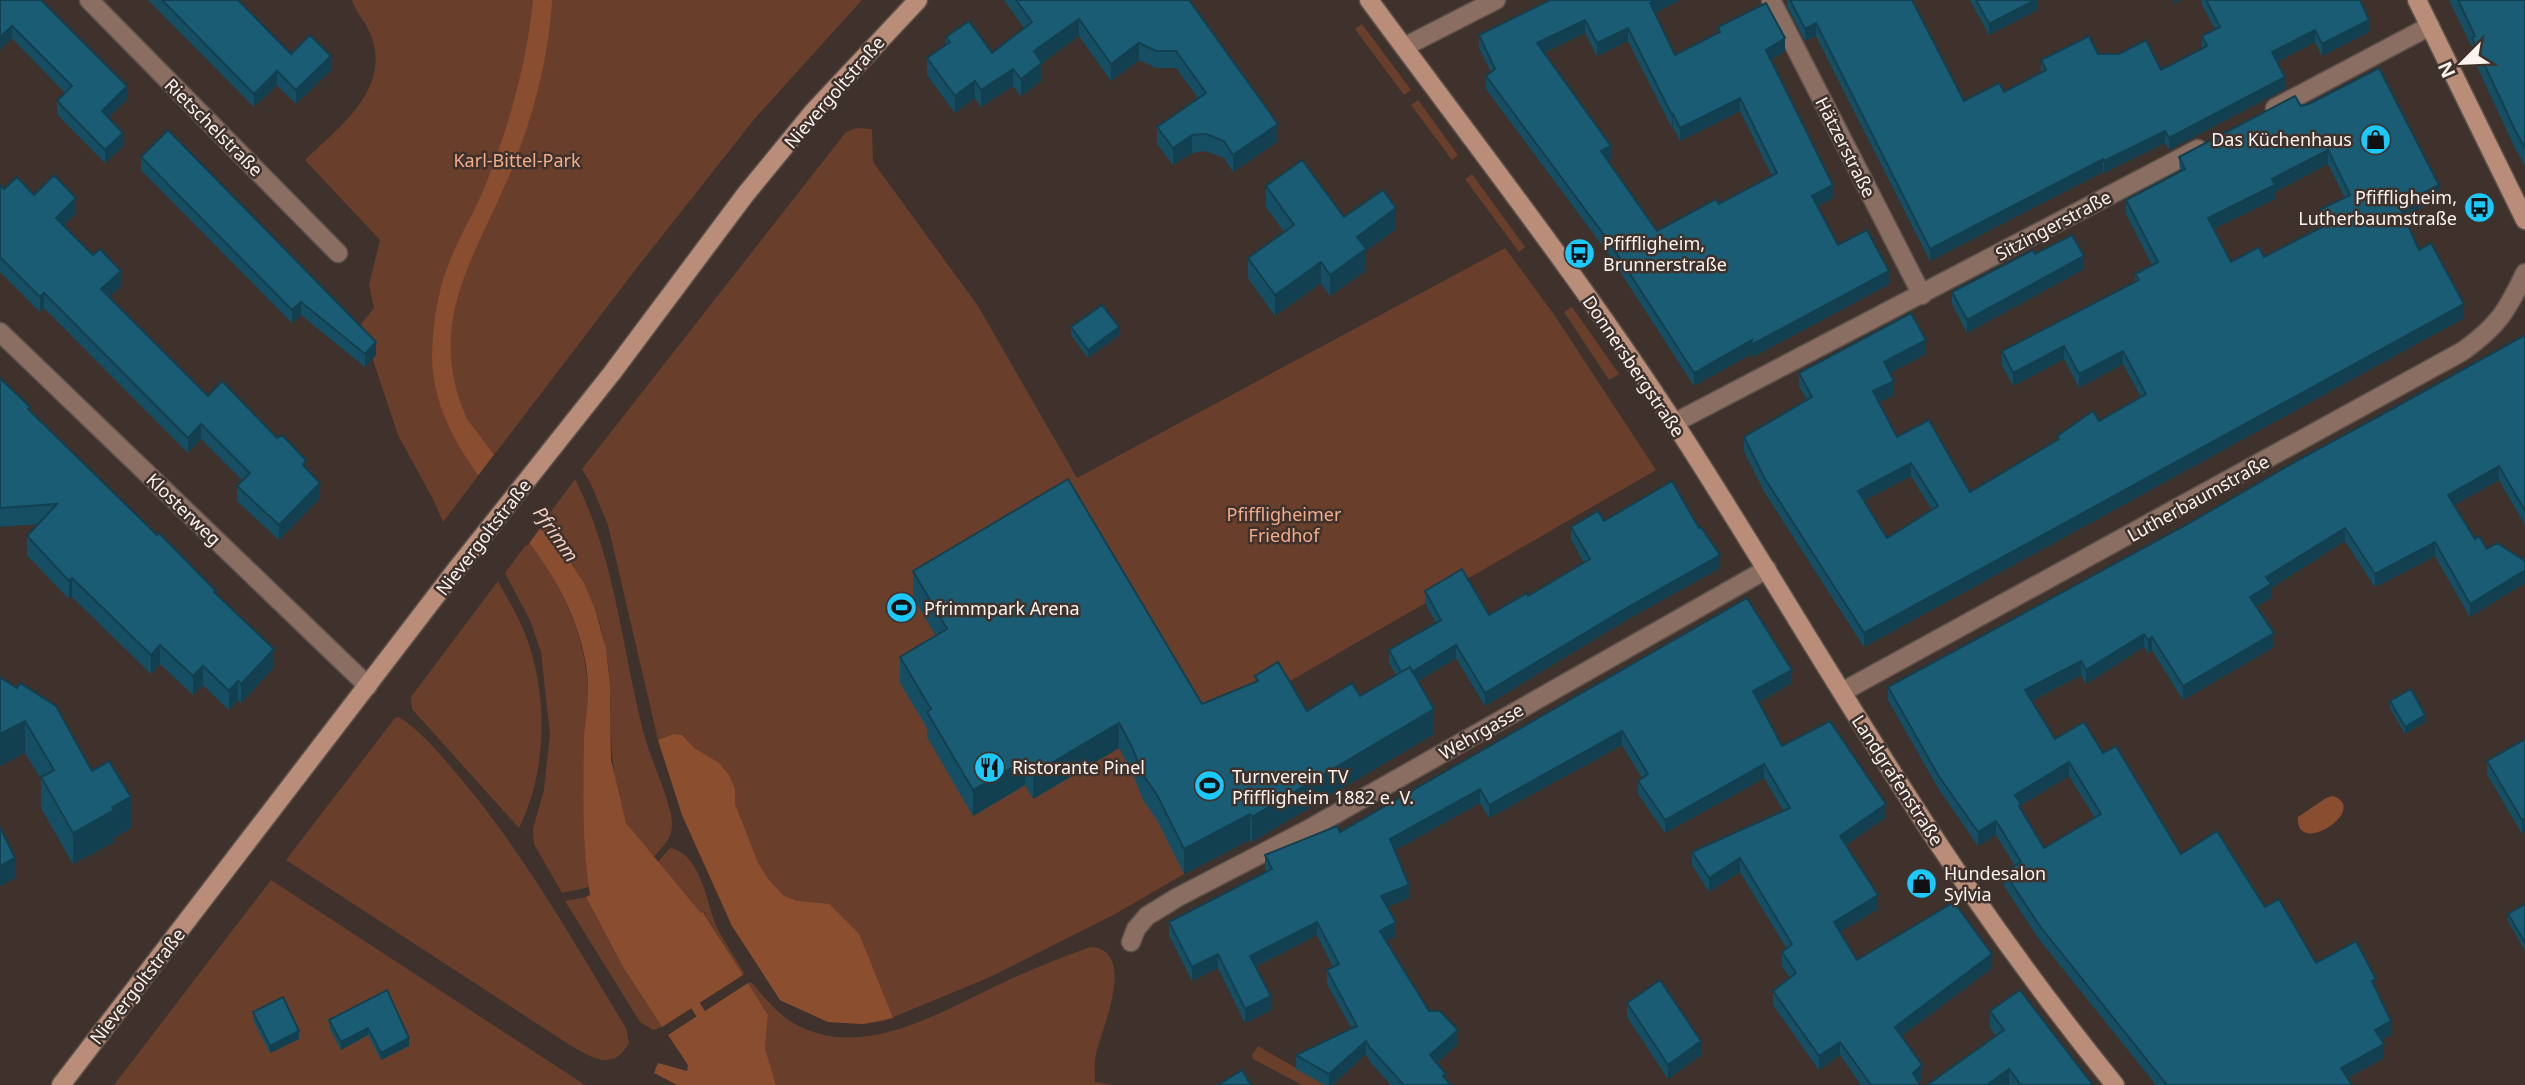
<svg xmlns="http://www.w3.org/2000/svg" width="2525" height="1085" viewBox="0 0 2525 1085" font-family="'Noto Sans',sans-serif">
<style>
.green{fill:#693f2b}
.forest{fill:#8b4f30}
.water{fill:#894d2f}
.pier{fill:#3f322c}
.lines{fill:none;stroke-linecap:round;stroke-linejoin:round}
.stream{stroke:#894d2f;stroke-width:10}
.street-casing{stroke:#5d514b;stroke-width:21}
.secondary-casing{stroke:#5d514b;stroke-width:21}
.street{stroke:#8a6e61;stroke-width:18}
.secondary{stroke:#ba8d78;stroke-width:18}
.wall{fill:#164f63;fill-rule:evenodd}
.shaded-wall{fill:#124050}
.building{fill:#1a5c73;stroke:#124050;stroke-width:2;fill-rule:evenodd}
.labels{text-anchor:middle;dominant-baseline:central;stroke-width:5;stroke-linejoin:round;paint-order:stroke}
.street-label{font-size:18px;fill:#fcf3ef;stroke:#3f322c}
.poi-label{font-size:18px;fill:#fcf3ef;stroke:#3f322c;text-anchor:start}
.park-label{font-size:18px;fill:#f4ac89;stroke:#3f322c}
.water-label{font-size:19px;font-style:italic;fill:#f6d0bf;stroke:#3f322c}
</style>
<rect width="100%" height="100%" fill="#3f322c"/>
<path class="green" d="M352,0H862L756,117L639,265L443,522L434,501L398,435L361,324L374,308L369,285L380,240L305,160C340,126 393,88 370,33C365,21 356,13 352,0Z
M1362,24L1411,90L1404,95L1355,29Z
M1418,100L1458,155L1452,160L1411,105Z
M857,128L872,129L873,162L978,306L1077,478L1505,248L1555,316L1656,470L1278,688L1184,874L1115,914L990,977L884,1021L863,1024L828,1022L780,1000L673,734L658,740L608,525L591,484L582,469L846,132Z
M1472,174L1525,247L1519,252L1465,179Z
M1572,307L1619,374L1609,380L1564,312Z
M575,479C616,559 622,652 645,738C651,759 673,807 672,825C672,839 662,847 654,857C645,846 634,836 627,824C623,817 622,806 619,798C606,749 615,699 606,650C598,600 572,561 544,521Z
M528,542C562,584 585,635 588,689C590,714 584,739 584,764C583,805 586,846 589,887L562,893L534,844L533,829L544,790L550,734L541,652L530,620L505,573Z
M498,581C508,600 520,619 527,639C548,696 547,773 519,828L412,709L411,697Z
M399,717C421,731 439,753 456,773C523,851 573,941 626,1028L629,1043C611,1076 585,1053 562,1040L286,860L395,718Z
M670,848C703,855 706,905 718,930C726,944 735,958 744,973L743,975L704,912L701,913L658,862Z
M271,880L585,1085H114Z
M586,897L623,967L662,1027L653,1030L640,1022L565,901Z
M1090,947C1138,949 1102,1028 1096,1054C1094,1062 1095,1072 1095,1082L1113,1085H776L765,1048L768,1015L748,983L751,982C767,1000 780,1018 803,1028C867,1057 939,1013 996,986C1026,971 1058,959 1090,947Z
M1258,1046L1325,1085H1302L1253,1059L1252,1055Z"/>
<path class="forest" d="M673,734L682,735L694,748L719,763L729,775L735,789V804L758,863L768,879L784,896L797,901L829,904L859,934L893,1018L863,1024L828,1022L780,1000L732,926L682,815L658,740Z"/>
<path class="water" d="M533,0H552C549,55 535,110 515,161C480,253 422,317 467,419L544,521L584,583L595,609L606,648L610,685L611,760L626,823L701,913L703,912L743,975L662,1027L623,967L586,897L590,895C582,845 583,792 584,742C584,726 588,710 588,694C589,661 578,627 564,598C524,516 432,452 432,355C433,325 437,293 448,266C457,240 473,215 484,189C508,129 527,64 533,0Z
M2333,796C2371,809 2295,859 2298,817L2326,798Z
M748,983L768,1015L765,1048L776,1085H677L654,1073L658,1063L687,1071L688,1065L668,1035Z"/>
<path class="pier" d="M496,452L547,519L527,546L477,477Z"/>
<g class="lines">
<path class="stream" d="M689,995L707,1024"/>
<defs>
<path id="street" d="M89,0L338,253
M1771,0L1922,295
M1404,47L1496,0
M2275,108L2430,26
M0,332L368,686
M1674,423L2198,149
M1842,692L2463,351C2498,326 2507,311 2525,273
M1131,942L1136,929L1147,916L1178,897L1309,829L1767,569"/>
<path id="secondary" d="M1369,0C1472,140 1580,278 1675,424C1753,544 1825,669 1903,789C1968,892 2039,991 2115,1085
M2417,0L2525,220
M61,1085L455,571L612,373L745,195L813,112L918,0"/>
</defs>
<use href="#street" class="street-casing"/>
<use href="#secondary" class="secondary-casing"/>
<use href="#street" class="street"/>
<use href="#secondary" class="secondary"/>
</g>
<path class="wall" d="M0,0L127,99L108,118L123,146L105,163L57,114V101L65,93L12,38L0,50Z
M148,0H238L291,54L331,70L296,104L277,85L254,107Z
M1004,0H1189L1278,141L1233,172L1224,158L1206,151L1192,153L1173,165L1157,144V127L1198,98L1176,68H1156L1139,60L1111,81L1079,36L1042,62V80L1021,96L1013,86L981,107L975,98L955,113L927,75V58L946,45V37L992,53L1024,28Z
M1680,0L1655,13L1675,55L1718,34V27L1785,51L1771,60L1833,198L1818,206L1838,245L1889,284L1751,358V354L1694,386L1610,256L1486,89V76L1491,72L1479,48V35ZM1585,33L1597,56L1628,41L1672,128L1673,127L1680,141L1740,111L1772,176L1719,204L1657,231L1607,161L1611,159L1544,53Z
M1787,0H1912L1964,101L2004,92L2041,73V60L2098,54L2161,70L2202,49V36L2215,29L2202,5V0H2360L2369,32L2322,56L2315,42L2277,62L2285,89L2169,150L2165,143L2104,173L2103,172L1930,261L1816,36L1805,41L1787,6Z
M1970,0H2037V10L1989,35Z
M2449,0H2525V166L2515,148L2472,56V47Z
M2301,106L2439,198L2404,216L2419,250L2464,318L1864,647L1765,493L1744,451V437L1807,400L1799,386V373L1926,354L1890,373L1894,395L1879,402L1897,437L1970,492L2057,441V436L2099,421L2141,397L2123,364L2079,388L2064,359L2013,386L2002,365V351L2135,282V274L2152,265L2126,214V200L2180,172L2179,157ZM2328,164L2345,198L2321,209L2322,228L2264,257L2231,262L2213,229L2275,199V192ZM1911,476L1932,510L1887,538L1864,501Z
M141,157L376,355L365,367L301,315L292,323L141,170Z
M0,185L4,189L34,195L76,213L63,226L121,286L109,297L208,396L306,468L320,498L279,540L237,501V486L243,481L201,439L188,453L44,308L40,312L0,272Z
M1266,186L1344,217L1396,229L1366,251V270L1330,296L1321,283L1275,316L1248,278V258L1284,232L1266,207Z
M2035,254L2084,269L1967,333L1952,304V292Z
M1071,327L1119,335L1088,358L1071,335Z
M2525,335V525L2499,480L2454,505L2475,539L2487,549L2525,561V583L2470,617L2435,556L2375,587L2345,541L2271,588V598L2257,606L2274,647L2183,700L2152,650L2148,654L2144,647L2086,684L2081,675L2032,701L2055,739L2103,753L2181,854L2265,907L2316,963L2376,989L2391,1035L2381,1040L2384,1058L2348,1078L2352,1085H2156L2039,939L2004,886V872L2015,866L1996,835L1978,846L1938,788L1888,700V687L2186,525ZM2069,776L2095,818L2044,848L2021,810V805Z
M0,378L30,412L216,594L274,667L241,703L238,700L229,710L203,685L193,695L160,664L151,674L72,597L69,599L27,555V536L39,524L0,527Z
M1604,521L1720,568L1623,622L1485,706L1456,658L1418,681L1434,734L1252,842L1250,840L1184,874L1157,820L1143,800L1132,772L1119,748L1033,799L1025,785L973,816L927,737V728L900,683V657L936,636L913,597V571L1202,704L1255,683V676L1307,711L1360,696L1396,675L1389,663V650L1436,623L1425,603V591L1489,615L1528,596L1584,563L1571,539V527Z
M1747,598L1792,683L1759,702L1782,746L1886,817L1846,845L1878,909L1840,932L1857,960L1992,968L1901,1036L1922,1079L1918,1082L1920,1085H1861L1840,1055L1819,1070L1773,1005V991L1790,978L1782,966V952L1787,949L1740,872L1709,892L1692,865V852L1783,810L1764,778L1665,833L1638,794V781L1642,778L1622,745L1489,818L1480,803L1395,850L1409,898L1387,907L1396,936L1386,941L1429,1011L1458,1044L1437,1063L1446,1080L1451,1085H1391L1370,1062L1366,1054L1332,1085H1325L1296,1069V1055L1352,1029L1327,984V970L1333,967L1317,935L1255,967L1271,1010L1245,1023L1218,968L1192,981L1169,935V922L1267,872L1265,869V855L1340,832Z
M17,688L92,771L131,828L114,838V842L73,864L41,808V779L25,753Z
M2390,701L2425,722L2405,734L2390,708Z
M2525,739V832L2522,834L2487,774V761Z
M2525,904V951L2508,921V914Z
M387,990L409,1046L381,1060L368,1035L341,1050L329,1027V1020Z
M1627,1003L1701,1055L1668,1079L1627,1017Z
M1990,1011L2093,1085H1927L1996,1036L1990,1028Z
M253,1012L299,1039L270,1053L253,1020Z"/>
<path class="shaded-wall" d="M1655,0H1680L1650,16V3Z
M2035,0H2037V10L1989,35V24Z
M2173,0H2181L2173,4Z
M1079,19V36L1034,69V51Z
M1585,20V33L1537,56V43Z
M2369,20V32L2322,56V44Z
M1816,23V36L1805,41V29Z
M12,26V38L0,50V37Z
M1628,28V41L1597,56V43Z
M2315,30V42L2272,65V52Z
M1785,38V51L1766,63V50Z
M1139,43V60L1111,81V64Z
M331,56V70L296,104V90Z
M1042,63V80L1021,96V79Z
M1013,69V86L981,107V90Z
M277,71V85L254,107V94Z
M2285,77V89L2169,150V138Z
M975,81V98L955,113V96Z
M127,86V99L102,124V111Z
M1740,98V111L1680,141V128Z
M1673,114V127L1672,128V115Z
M1278,124V141L1233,172V155Z
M2165,131V143L2104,173V161Z
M123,133V146L105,163V150Z
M1192,135V153L1173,165V148Z
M1611,146V159L1601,164V151Z
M2328,150V164L2275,192V199L2208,232V218L2272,179Z
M2103,159V172L1930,261V249Z
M1833,185V198L1812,209V196Z
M2439,185V198L2399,219V205Z
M76,198V213L56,233V218Z
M1396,208V229L1366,251V270L1330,296V275L1357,237Z
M2084,256V269L1967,333V320Z
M1321,262V283L1275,316V295Z
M121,271V286L101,305V289Z
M1889,271V284L1751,358V354L1694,386V373L1752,340Z
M44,293V308L40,312V297Z
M301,302V315L292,323V310Z
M2464,304V318L1864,647V633Z
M1119,327V335L1088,358V350Z
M1926,340V354L1884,376V362Z
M376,342V355L365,367V354Z
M2064,346V359L2013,386V373Z
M2123,351V364L2079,388V374Z
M1894,381V395L1873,405V391Z
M201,424V439L188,453V438Z
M1911,463V476L1858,504V491Z
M2499,466V480L2448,509V495Z
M320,483V498L279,540V525Z
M2345,528V541L2271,588V598L2250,610V597L2266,577Z
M2435,542V556L2375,587V574Z
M1720,555V568L1623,622L1485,706V693L1623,610Z
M2525,570V583L2470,617V604Z
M72,578V597L69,599V581Z
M2274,633V647L2183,700V686Z
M2144,634V647L2086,684V670Z
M2152,637V650L2148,654V640Z
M160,645V664L151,674V655Z
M1456,645V658L1404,690V677Z
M274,649V667L241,703V684Z
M2081,661V675L2025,704V690Z
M203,666V685L193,695V676Z
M1792,670V683L1753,705V691Z
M238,681V700L229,710V691Z
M1434,709V734L1252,842V817Z
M2425,715V722L2405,734V727Z
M25,721V753L0,766V734Z
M1119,723V748L1033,799V774Z
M1622,731V745L1489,818V805Z
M1025,760V785L973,816V790Z
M2069,762V776L2015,808V795Z
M1764,764V778L1665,833V820Z
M1480,789V803L1390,853V839Z
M131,797V828L114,838V842L73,864V833L112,807Z
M1886,804V817L1840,849V836Z
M1250,814V840L1184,874V849Z
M2525,819V832L2522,834V820Z
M1996,821V835L1978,846V832Z
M15,858V878L0,886V866Z
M1740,858V872L1709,892V878Z
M1409,885V898L1381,910V896Z
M1878,895V909L1834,936V922Z
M1317,922V935L1250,969V956Z
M1396,922V936L1380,945V931Z
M1218,954V968L1192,981V967Z
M1992,954V968L1895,1041V1027Z
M1271,996V1010L1245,1023V1009Z
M2391,1021V1035L2375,1043V1030Z
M368,1028V1035L341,1050V1042Z
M1458,1030V1044L1430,1069V1055Z
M299,1031V1039L270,1053V1046Z
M409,1038V1046L381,1060V1053Z
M1366,1041V1054L1332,1085H1329V1074Z
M1701,1041V1055L1668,1079V1065Z
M1840,1042V1055L1819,1070V1056Z
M2384,1044V1058L2341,1081V1068Z
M1922,1065V1079L1915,1085L1913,1073Z
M2009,1069V1085H1987Z"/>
<path class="building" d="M0,0H41L127,86L102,111L123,133L105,150L57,101L72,86L12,26L0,37Z
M162,0H238L291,54L310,35L331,56L296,90L277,71L254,94Z
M1016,0H1189L1278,124L1233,155L1224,141L1206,134L1192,135L1173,148L1157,127L1206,93L1176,51H1156L1139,43L1111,64L1079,19L1034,51L1042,63L1021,79L1013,69L981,90L975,81L955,96L927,58L950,42L946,37L969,21L992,53L1032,22Z
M1550,0H1655L1650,3L1675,55L1720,32L1718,27L1766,3L1785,38L1766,50L1833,185L1812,196L1838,245L1867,230L1889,271L1751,345L1752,340L1694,373L1610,243L1486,76L1495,69L1479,35ZM1585,20L1597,43L1628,28L1672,115L1673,114L1680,128L1740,98L1777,173L1719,204L1716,199L1657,231L1601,151L1611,146L1537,43Z
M1790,0H1912L1964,101L1999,83L2004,92L2046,70L2041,60L2089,36L2098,54H2119L2146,40L2161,70L2207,46L2202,36L2220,27L2206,0H2360L2369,20L2322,44L2315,30L2272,52L2285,77L2169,138L2165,131L2104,161L2103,159L1930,249L1816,23L1805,29Z
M1976,0H2035L1989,24Z
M2458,0H2525V148L2515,130L2472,38L2475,36Z
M2379,68L2439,185L2399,205L2419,250L2431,243L2464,304L1864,633L1765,479L1744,437L1812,397L1799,373L1911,313L1926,340L1884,362L1894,381L1873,391L1897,437L1929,420L1970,492L2059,439L2057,436L2093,411L2099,421L2146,394L2123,351L2079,374L2064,346L2013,373L2002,351L2139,280L2135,274L2158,262L2126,200L2185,169L2179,157L2295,96L2301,106L2309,104ZM2328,150L2350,195L2321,209L2326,220L2322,222L2324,226L2264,257L2259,247L2231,262L2208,218L2275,185L2272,179ZM1911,463L1938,506L1887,538L1858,491Z
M168,130L376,342L365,354L301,302L292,310L141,157Z
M1302,160L1344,217L1383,190L1396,208L1357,237L1366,249L1330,275L1321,262L1275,295L1248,258L1294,225L1266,186Z
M54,175L76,198L56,218L93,255L100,249L121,271L101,289L208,396L222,381L277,438L282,435L306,460L303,465L320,483L279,525L237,486L250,473L201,424L188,438L44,293L40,297L0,257V185L4,189L17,177L34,195Z
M2072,235L2084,256L1967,320L1952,292L2033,250L2035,254Z
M1102,305L1119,327L1088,350L1071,327Z
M2525,335V511L2499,466L2448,495L2475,539L2479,536L2487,549L2497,543L2525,561V570L2470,604L2435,542L2375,574L2345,528L2266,577L2271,584L2250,597L2274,633L2183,686L2152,637L2148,640L2144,634L2086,670L2081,661L2025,690L2055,739L2084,722L2103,753L2116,746L2181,854L2217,831L2265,907L2279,899L2316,963L2356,941L2376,979L2372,981L2391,1021L2375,1030L2384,1044L2341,1068L2352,1085H2167L2039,925L2004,872L2021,862L1996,821L1978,832L1938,775L1888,687L2186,525L2300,459L2392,409ZM2069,762L2101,814L2044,848L2019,806L2021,805L2015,795Z
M0,378L30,407L28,409L157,535L159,533L216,591L214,592L274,649L241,684L238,681L229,691L203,666L193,676L160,645L151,655L72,578L69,581L27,536L57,504L0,508Z
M1068,479L1202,704L1258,681L1255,676L1278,662L1307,711L1352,683L1360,696L1410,667L1434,709L1252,817L1250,814L1184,849L1157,795L1143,775L1132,747L1119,723L1033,774L1025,760L973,790L927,712L931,709L900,657L947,629L913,571Z
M1672,481L1699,528L1701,527L1720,555L1623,610L1485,693L1456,645L1412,672L1410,667L1401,672L1389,650L1441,620L1425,591L1462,569L1489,615L1527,593L1528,596L1590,559L1571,527L1598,511L1604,521Z
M1747,598L1792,670L1753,691L1782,746L1830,721L1886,804L1840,836L1878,895L1834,922L1857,960L1954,902L1992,954L1895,1027L1922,1065L1913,1073L1920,1085H1871L1840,1042L1819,1056L1773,991L1796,973L1782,952L1792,944L1740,858L1709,878L1692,852L1790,808L1764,764L1665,820L1638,781L1648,774L1622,731L1489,805L1480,789L1390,839L1409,885L1381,896L1396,922L1380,931L1429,1011H1440L1458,1030L1430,1055L1446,1074L1443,1076L1451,1085H1404L1370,1048L1366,1041L1329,1074L1296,1055L1357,1026L1327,970L1339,964L1317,922L1250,956L1271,996L1245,1009L1218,954L1192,967L1169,922L1272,869L1265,855L1337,826L1340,832Z
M0,677L17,688L20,683L56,706L92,771L109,761L131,797L112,807L114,810L73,833L41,777L54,770L25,721L0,734Z
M2411,689L2425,715L2405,727L2390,701Z
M2525,739V819L2522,820L2487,761Z
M0,827L15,858L0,866Z
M2525,904V943L2508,914Z
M1660,980L1701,1041L1668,1065L1627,1003Z
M387,990L409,1038L381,1053L368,1028L341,1042L329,1020Z
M2020,990L2093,1085H2021L2009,1069L1987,1085H1927L2004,1030L1990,1011Z
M283,997L299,1031L270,1046L253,1012Z
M1242,1070L1251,1085H1218Z"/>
<defs>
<symbol id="shop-disc" viewBox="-11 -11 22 22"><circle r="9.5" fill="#1bc9fc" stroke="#3f322c"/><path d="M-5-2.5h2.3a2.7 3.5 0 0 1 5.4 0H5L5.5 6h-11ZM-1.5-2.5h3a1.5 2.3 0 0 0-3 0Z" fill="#111"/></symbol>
<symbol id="bus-disc" viewBox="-11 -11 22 22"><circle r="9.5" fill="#1bc9fc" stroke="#3f322c"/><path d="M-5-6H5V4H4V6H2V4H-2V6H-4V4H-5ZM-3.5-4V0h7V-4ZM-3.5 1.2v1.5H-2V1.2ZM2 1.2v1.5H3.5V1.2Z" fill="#111"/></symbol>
<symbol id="stadium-disc" viewBox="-11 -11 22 22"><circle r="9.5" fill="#1bc9fc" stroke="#3f322c"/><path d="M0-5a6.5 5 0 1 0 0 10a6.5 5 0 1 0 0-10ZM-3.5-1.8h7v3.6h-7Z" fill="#111"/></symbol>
<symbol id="restaurant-disc" viewBox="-11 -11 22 22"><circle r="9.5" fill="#1bc9fc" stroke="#3f322c"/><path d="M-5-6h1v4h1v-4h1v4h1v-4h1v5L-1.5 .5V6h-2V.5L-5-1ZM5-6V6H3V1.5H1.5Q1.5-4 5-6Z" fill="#111"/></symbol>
</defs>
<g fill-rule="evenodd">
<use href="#shop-disc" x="2358" y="122" width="35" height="35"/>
<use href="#bus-disc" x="2462" y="190" width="35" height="35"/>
<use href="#bus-disc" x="1562" y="236" width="35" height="35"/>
<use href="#stadium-disc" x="884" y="590" width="35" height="35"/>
<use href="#restaurant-disc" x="972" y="750" width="35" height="35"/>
<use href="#stadium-disc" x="1192" y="768" width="35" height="35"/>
<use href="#shop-disc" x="1904" y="866" width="35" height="35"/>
</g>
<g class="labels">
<g class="street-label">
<text transform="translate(834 92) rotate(-49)">Nievergoltstraße</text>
<text transform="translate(214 127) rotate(45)">Rietschelstraße</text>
<text transform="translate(1846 147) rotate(63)">Hätzerstraße</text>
<text transform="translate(2053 225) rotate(-28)">Sitzingerstraße</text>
<text transform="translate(1634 366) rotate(56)">Donnersbergstraße</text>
<text transform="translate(2198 498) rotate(-29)">Lutherbaumstraße</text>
<text transform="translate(184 509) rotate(44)">Klosterweg</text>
<text transform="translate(483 537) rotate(-52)">Nievergoltstraße</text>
<text transform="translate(1481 731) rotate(-30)">Wehrgasse</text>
<text transform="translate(1898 780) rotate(57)">Landgrafenstraße</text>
<text transform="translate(137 986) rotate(-52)">Nievergoltstraße</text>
</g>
<g class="poi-label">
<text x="2352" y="139" text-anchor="end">Das Küchenhaus</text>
<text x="2457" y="197" text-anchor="end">Pfiffligheim,<tspan x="2457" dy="21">Lutherbaumstraße</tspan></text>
<text x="1603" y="243">Pfiffligheim,<tspan x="1603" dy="21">Brunnerstraße</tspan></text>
<text x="924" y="608">Pfrimmpark Arena</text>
<text x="1012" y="767">Ristorante Pinel</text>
<text x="1232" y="776">Turnverein TV<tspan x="1232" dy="21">Pfiffligheim 1882 e. V.</tspan></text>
<text x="1944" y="873">Hundesalon<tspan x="1944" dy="21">Sylvia</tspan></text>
</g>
<g class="park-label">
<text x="517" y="160">Karl-Bittel-Park</text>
<text x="1284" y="514">Pfiffligheimer<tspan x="1284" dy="21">Friedhof</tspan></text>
</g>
<g class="water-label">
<text transform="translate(556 534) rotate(55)">Pfrimm</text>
</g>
</g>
<g transform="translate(2462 63) rotate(246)" stroke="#3f322c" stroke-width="5" paint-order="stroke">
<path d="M0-5L12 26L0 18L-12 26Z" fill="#fcf3ef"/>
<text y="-10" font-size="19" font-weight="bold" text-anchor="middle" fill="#fcf3ef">N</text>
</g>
</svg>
